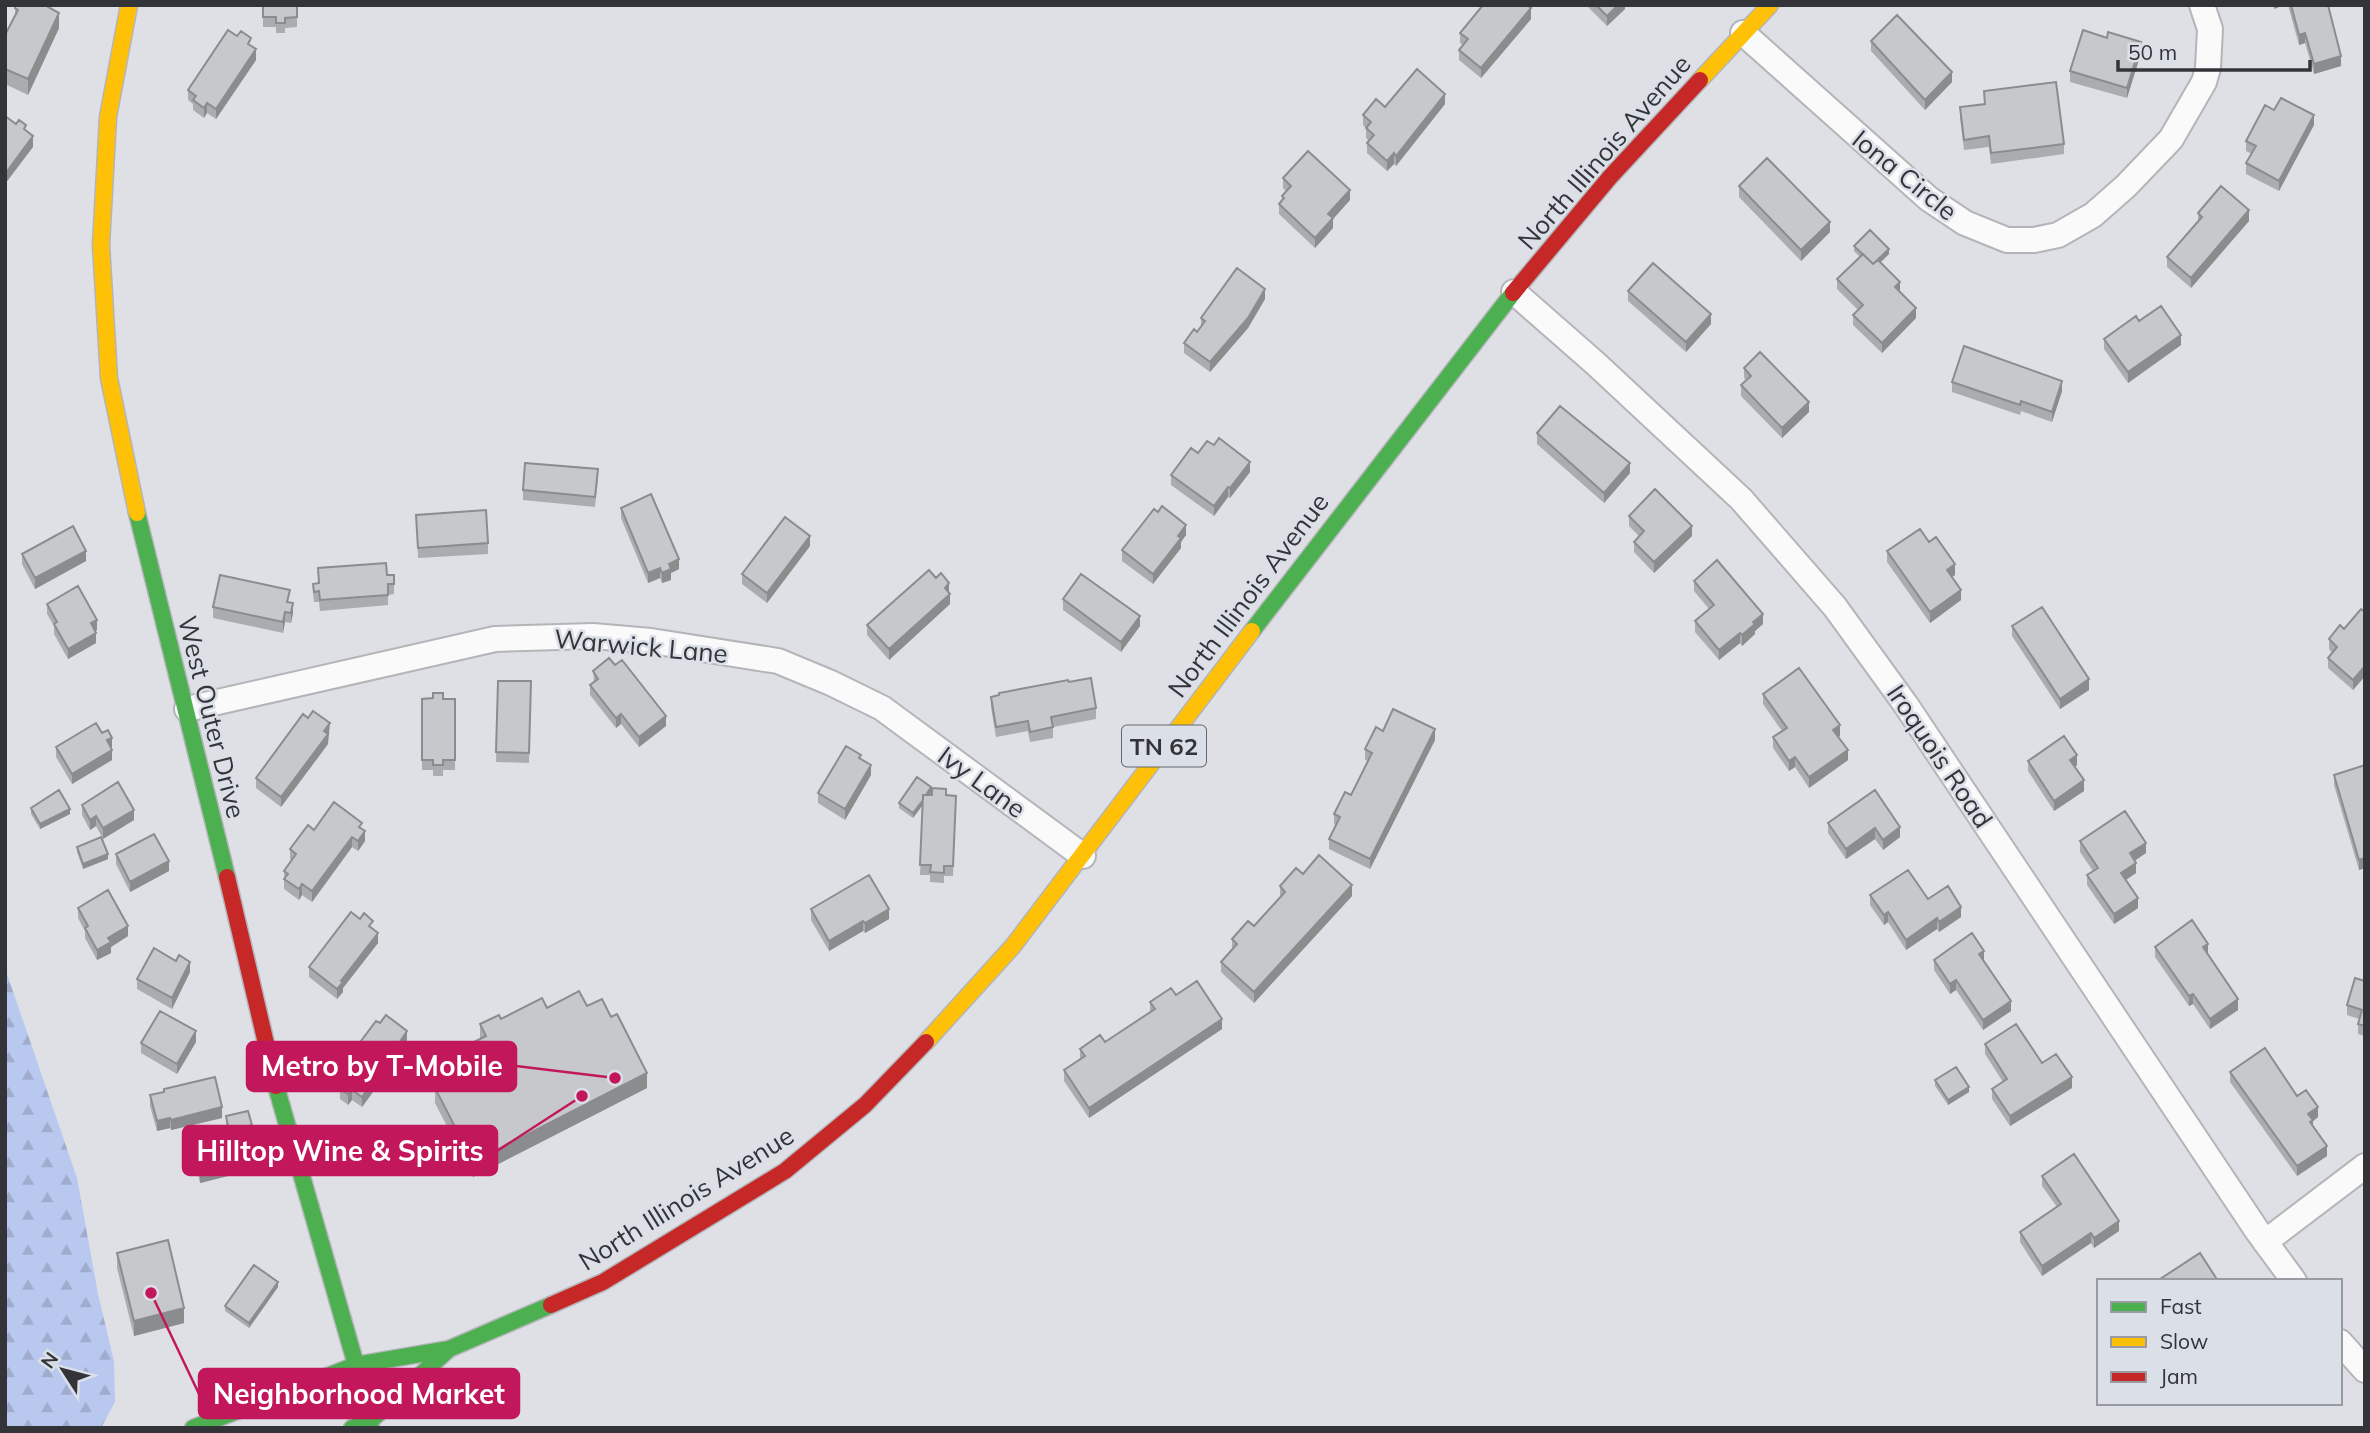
<svg xmlns="http://www.w3.org/2000/svg" width="2370" height="1433" viewBox="0 0 2370 1433" font-family="Mulish,sans-serif">
<style>
.forest{fill:url(#forest-firs)}
.lines{fill:none;stroke-linecap:round;stroke-linejoin:round}
.street-casing{stroke:#b4b5b9;stroke-width:28}
.fast-casing{stroke:#b4b5b9;stroke-width:19}
.slow-casing{stroke:#b4b5b9;stroke-width:19}
.jam-casing{stroke:#b4b5b9;stroke-width:19}
.street{stroke:#fafafb;stroke-width:24}
.fast{stroke:#4caf50;stroke-width:16}
.slow{stroke:#ffc107;stroke-width:16}
.jam{stroke:#c62828;stroke-width:16}
.wall{fill:#aaacaf}
.shaded-wall{fill:#8b8c8e}
.building{fill:#c6c8cb;stroke:#8b8c8e;stroke-width:2}
.labels{text-anchor:middle;dominant-baseline:central;stroke-width:5;stroke-linejoin:round;paint-order:stroke}
.shield{fill:#dbdfe8;stroke:#65676d;stroke-width:2}
.shield-label{font-size:24px;font-weight:bold;fill:#333438}
.street-label{font-size:26px;fill:#333438;stroke:#dbdfe8}
.leader{fill:none;stroke:#c2185b;stroke-width:2.5}
.callout-dot{fill:#c2185b;stroke:#dbdfe8;stroke-width:2.5}
.callout{fill:#c2185b;stroke:#c2185b;stroke-width:2.5}
.callout-label{font-size:28px;text-anchor:middle;font-weight:bold;fill:#fff}
</style>
<defs>
<pattern id="forest-firs" width="22" height="20" patternUnits="userSpaceOnUse" patternTransform="scale(1.75)"><rect width="22" height="20" fill="#b9c8ef"/><path d="M5 1l3.5 6h-7zM16 11l3.5 6h-7z" fill="#a0acce"/></pattern>
</defs>
<rect width="100%" height="100%" fill="#dee0e5"/>
<path class="forest" d="M5,968L77,1178L98,1294L114,1361L115,1402L101,1428H5Z"/>
<g class="lines">
<defs>
<path id="street" d="M1743,33L1929,199L1965,223L2007,240H2034L2058,235L2093,215L2126,186L2171,139L2204,82L2208,68L2210,29L2202,5
M1514,292L1595,363L1741,499L1835,607L1906,705L2258,1232L2294,1281
M187,709L495,639L593,636L651,641L778,661L831,683L882,708L1083,856
M2265,1242L2365,1166
M2340,1342L2365,1370"/>
<path id="fast" d="M137,513L227,877
M1252,631L1513,293
M276,1086L356,1365L371,1428
M193,1428L356,1365L449,1349L551,1305
M352,1428L371,1420L449,1349"/>
<path id="slow" d="M129,5L108,117L101,245L109,378L137,513
M1700,80L1770,5
M926,1042L1013,946L1252,631"/>
<path id="jam" d="M1513,293L1610,177L1700,80
M227,877L276,1086
M551,1305L603,1282L785,1171L865,1105L926,1042"/>
</defs>
<use href="#street" class="street-casing"/>
<use href="#fast" class="fast-casing"/>
<use href="#slow" class="slow-casing"/>
<use href="#jam" class="jam-casing"/>
<use href="#street" class="street"/>
<use href="#fast" class="fast"/>
<use href="#slow" class="slow"/>
<use href="#jam" class="jam"/>
</g>
<path class="wall" d="M50,5V8L59,28L28,95L5,84V35L15,16V8Z
M263,5H297V27L285,28V33H276V27H263Z
M1586,5H1625V9L1607,26Z
M2288,5H2328L2341,66L2314,74L2305,43L2299,45Z
M1531,19L1481,78L1459,60V50L1463,45L1460,43V33Z
M1871,41L1952,82L1925,110L1871,51Z
M251,46L256,60L216,119L207,113L204,118L193,110V104L188,100V90Z
M2141,53L2127,98L2070,82V71Z
M1984,91L2064,144V154L1991,164L1989,147L1964,150L1960,117V107L1984,104Z
M1445,104L1396,166L1394,164L1387,171L1367,153V143L1369,141L1366,138V128L1363,125V115L1385,107Z
M2274,110L2314,125L2279,191L2246,174V163L2252,154L2246,151V141Z
M1283,178L1350,200L1333,219V228L1315,248L1279,214V204L1282,201V196L1286,191L1283,188Z
M1739,186L1830,232L1801,261L1739,197Z
M2198,213L2249,221L2191,288L2167,267V257L2198,222Z
M1854,246L1889,254L1880,262L1916,318L1882,353L1853,325V315L1858,310L1837,289V279L1860,257L1854,251Z
M1628,291L1711,324L1686,352L1628,301Z
M1265,299L1248,328L1210,372L1184,353V343L1197,332L1201,327V318Z
M2139,321L2181,345L2128,383L2104,349V339Z
M1744,368L1809,412L1782,438L1741,396V385L1746,380L1744,378Z
M1952,382L2062,391L2052,422L2021,411L2020,415L1952,392Z
M1537,433L1630,473L1604,503L1537,444Z
M1198,453L1250,472L1230,498L1228,497L1214,516L1171,485V475Z
M598,479L595,507L523,500V490Z
M621,508L679,569L671,573V580L662,583L660,578L648,583L621,518Z
M416,515L488,543V554L418,558Z
M1629,516L1692,536L1654,573L1634,552V542L1639,536L1629,526Z
M1186,535L1181,542V548L1153,584L1122,561V550Z
M1929,542L1955,575L1952,577L1961,600L1930,623L1887,562V551Z
M810,546L767,603L742,584V574Z
M22,554L86,561L35,589L22,564Z
M318,568L387,575L394,584V594L388,595V605L320,611L319,602H314L313,594V584L318,583Z
M1694,581L1763,624L1755,631V634L1742,646L1740,643L1719,660L1695,632V621L1709,609L1694,591Z
M949,593L950,604L889,660L867,635V625Z
M1063,599L1140,626L1121,652L1063,610Z
M289,602L293,613L291,623L285,622L283,633L213,618V607Z
M47,604L97,630L95,631L96,643L68,659L54,634V626L47,614Z
M2365,612V676L2353,690L2328,668V658L2332,653L2329,649V639L2344,629Z
M2012,626L2089,690L2060,709L2012,636Z
M593,671L666,726L639,747L621,724L616,728L590,695V685L594,682Z
M498,681H531L529,763L496,762Z
M1069,682L1096,708V719L1053,727V738L1030,742L1028,731L996,737L991,707V697Z
M1763,694L1840,736L1838,737L1848,760L1809,788L1795,767L1789,771L1773,748V737L1782,731L1763,704Z
M422,699H455V770H443V776H433V770H422Z
M1383,731L1435,740L1370,869L1329,849V839L1336,825L1334,824V814L1351,795L1368,761L1365,760V749Z
M330,733L328,735V744L281,807L256,788V778Z
M56,747L112,748V760L72,784L56,757Z
M2028,761L2077,765L2075,767L2084,791L2054,811L2028,771Z
M2365,765V868L2359,870L2334,785V775Z
M871,775L845,820L818,803V793Z
M1875,790L1900,837L1883,850L1875,839L1846,859L1828,833V823Z
M931,793L930,795L956,796L953,876H944V883L930,882V875H920L923,805L913,818L899,808V803Z
M82,805L134,820L103,839L96,826L90,830L82,815Z
M31,808L70,814L40,829L31,814Z
M362,829L365,841L358,851L352,847L312,902L302,895L299,900L284,889V871L292,860L290,859V849L314,830Z
M2080,841L2146,853L2135,860L2136,873L2126,880L2138,908L2114,924L2087,885V875L2093,871L2080,852Z
M77,847L108,859L83,869L77,852Z
M116,854L169,871L130,892L116,864Z
M1303,874L1352,896L1254,1003L1221,972V962L1232,949V939L1254,926L1280,897V886Z
M1870,895L1928,899L1961,917L1939,932L1937,929L1906,950L1888,922L1884,925L1870,905Z
M78,908L128,936L111,947V953L97,960L85,938V931L78,918Z
M811,909L889,919L865,933L863,931L829,951L811,920Z
M373,929L378,943L343,988V992L337,999L309,977V967Z
M2155,947L2208,954V955L2238,1010L2210,1029L2193,1004L2189,1006L2155,957Z
M1934,960L1984,961L2011,1011L1983,1030L1956,990L1950,994L1934,970Z
M190,972L172,1009L137,989V979Z
M2365,981V1036L2358,1034V1024L2359,1019L2347,1015V1005Z
M1176,995L1222,1029L1089,1118L1064,1081V1070L1080,1059V1049L1105,1042L1150,1012V1002Z
M587,1006L647,1088L473,1177L435,1103V1088L439,1085V1082L450,1076V1072L454,1070V1066L470,1058V1044L480,1039V1024L547,1008Z
M407,1041L403,1047V1051L362,1107L352,1100L348,1105L340,1099V1092L334,1087V1077Z
M196,1042L177,1074L141,1053V1043Z
M1985,1044L2072,1088L2010,1126L1992,1099V1089L2003,1082L1985,1054Z
M2230,1072L2297,1096L2318,1117L2313,1121V1125L2327,1156L2297,1176L2230,1082Z
M1935,1080L1969,1092L1948,1105L1935,1086Z
M150,1095L222,1118L171,1130L170,1128L157,1131L150,1106Z
M226,1116L252,1130L230,1136L236,1174L200,1183L193,1153V1142L229,1134L226,1122Z
M2042,1176L2119,1231L2094,1248L2091,1243L2042,1276L2020,1242V1232L2057,1207L2042,1186Z
M117,1253L184,1323L134,1336L117,1268Z
M278,1287L249,1328L225,1311V1306Z"/>
<path class="shaded-wall" d="M1618,5H1625V9L1607,26V16Z
M2274,5H2285L2274,9Z
M1531,8V19L1481,78V68Z
M59,13V28L28,95V79Z
M2305,33V43L2299,45V35Z
M2141,42V53L2127,98V88Z
M256,49V60L216,119V109Z
M2341,56V66L2314,74V64Z
M1952,72V82L1925,110V100Z
M1445,94V104L1396,166V156Z
M207,103V113L204,118V108Z
M2314,115V125L2279,191V181Z
M33,136V147L5,184V174Z
M1394,153V164L1387,171V161Z
M1350,190V200L1333,219V228L1315,248V238L1328,214Z
M2249,210V221L2191,288V278Z
M1830,222V232L1801,261V250Z
M1889,249V254L1873,270V265Z
M1900,282V292L1895,287Z
M1265,289V299L1248,328L1210,372V362Z
M1916,308V318L1882,353V343Z
M1711,314V324L1686,352V342Z
M2181,335V345L2128,383V372Z
M2062,381V391L2052,422V412Z
M1809,402V412L1782,438V428Z
M1250,462V472L1230,498V488Z
M1630,463V473L1604,503V493Z
M1228,487V497L1214,516V506Z
M1186,525V535L1181,542V548L1153,584V574L1178,536Z
M1692,526V536L1654,573V562Z
M810,536V546L767,603V593Z
M86,551V561L35,589V578Z
M679,559V569L671,573V580L662,583V573L669,564Z
M1955,564V575L1947,580V570Z
M660,568V578L648,583V573Z
M949,583V593L945,588Z
M1961,590V600L1930,623V612Z
M950,594V604L889,660V649Z
M293,603V613L291,623V613Z
M285,612V622L283,633V622Z
M1763,614V624L1755,631V634L1742,646V635L1753,622Z
M1140,616V626L1121,652V642Z
M97,620V630L91,633V623Z
M96,633V643L68,659V649Z
M1740,633V643L1719,660V650Z
M2365,666V676L2353,690V680Z
M2089,679V690L2060,709V699Z
M621,714V724L616,728V718Z
M666,716V726L639,747V737Z
M330,723L328,744L281,807V797Z
M1840,725V736L1833,740V730Z
M1435,729V740L1370,869V859Z
M112,738V748L107,751V740Z
M112,750V760L72,784V774Z
M1848,750V760L1809,788V777Z
M2077,755V765L2070,770V760Z
M1795,757V767L1789,771V761Z
M871,765V775L845,820V809Z
M2084,780V791L2054,811V801Z
M931,787V793L913,818V813Z
M70,809V814L40,829V824Z
M134,810V820L103,839V828Z
M96,816V826L90,830V820Z
M1900,827V837L1883,850V840Z
M1875,828V839L1846,859V849Z
M365,831V841L358,851V841Z
M352,837V847L312,902V891Z
M2146,843V853L2130,864V853Z
M108,854V859L83,869V864Z
M2365,858V868L2359,870V860Z
M169,861V871L130,892V882Z
M2136,863V873L2121,883V873Z
M302,884V895L299,900V889Z
M1352,885V896L1254,1003V992Z
M2138,898V908L2114,924V914Z
M1961,907V917L1939,932V922Z
M889,909V919L865,933V923Z
M1888,912V922L1884,925V915Z
M1937,918V929L1906,950V940Z
M863,921V931L829,951V941Z
M128,926V936L111,947V953L97,960V950L108,938Z
M378,933V943L343,988V992L337,999V989L341,981Z
M2208,944V954L2203,958V947Z
M1984,951V961L1979,954Z
M190,962V972L172,1009V998Z
M1956,980V990L1950,994V984Z
M2193,994V1004L2189,1006V996Z
M2238,999V1010L2210,1029V1019Z
M2011,1001V1011L1983,1030V1020Z
M1222,1019V1029L1089,1118V1108Z
M196,1031V1042L177,1074V1064Z
M407,1031V1041L403,1047V1051L362,1107V1097Z
M647,1073V1088L473,1177V1162Z
M2072,1077V1088L2010,1126V1116Z
M1969,1087V1092L1948,1105V1100Z
M352,1090V1100L348,1105V1094Z
M222,1107V1118L171,1130V1120Z
M2318,1107V1117L2313,1121V1130L2308,1114Z
M170,1118V1128L157,1131V1121Z
M252,1125V1130L229,1136V1131Z
M2327,1146V1156L2297,1176V1166Z
M236,1164V1174L200,1183V1173Z
M2119,1221V1231L2094,1248V1238Z
M2091,1233V1243L2042,1276V1266Z
M278,1282V1287L249,1328V1323Z
M184,1308V1323L134,1336V1321Z"/>
<path class="building" d="M16,5H48V7L59,13L28,79L5,69V35L18,10L15,8Z
M263,5H297V17L285,18V23H276V17H263Z
M1483,5H1527L1531,8L1481,68L1459,50L1468,39L1460,33Z
M1596,5H1618L1607,16Z
M2291,5H2328L2341,56L2314,64L2305,33L2299,35Z
M1897,15L1952,72L1925,100L1871,41Z
M228,30L237,36L241,31L251,38L248,44L256,49L216,109L207,103L204,108L193,100L196,96L188,90Z
M2083,30L2107,38L2108,32L2141,42L2127,88L2070,71Z
M1417,69L1445,94L1396,156L1394,153L1387,161L1367,143L1374,135L1366,128L1371,122L1363,115L1376,99L1385,107Z
M2056,82L2064,144L1991,153L1989,136L1964,140L1960,107L1985,104L1984,91Z
M2281,98L2314,115L2279,181L2246,163L2256,146L2246,141L2265,105L2274,110Z
M5,116L16,124L19,120L26,125L24,129L33,136L5,174Z
M1308,151L1350,190L1328,214L1333,218L1315,238L1279,204L1284,198L1282,196L1291,186L1283,178Z
M1767,158L1830,222L1801,250L1739,186Z
M2221,186L2249,210L2191,278L2167,257L2202,217L2198,213Z
M1870,230L1889,249L1873,264L1854,246Z
M1863,254L1873,264L1878,260L1900,282L1895,287L1916,308L1882,343L1853,315L1863,305L1837,279Z
M1653,263L1711,314L1686,342L1628,291Z
M1237,268L1265,289L1248,318L1210,362L1184,343L1194,329L1197,332L1205,321L1201,318Z
M2161,306L2181,335L2128,372L2104,339L2136,316L2139,321Z
M1964,346L2062,381L2052,412L2021,401L2020,405L1952,382Z
M1760,352L1809,402L1782,428L1741,385L1751,376L1744,368Z
M1560,406L1630,463L1604,493L1537,433Z
M1219,438L1250,462L1230,488L1228,487L1214,506L1171,475L1191,448L1198,453L1207,441L1214,445Z
M525,463L598,469L595,497L523,490Z
M1655,489L1692,526L1654,562L1634,542L1644,531L1629,516Z
M651,494L679,559L669,564L671,569L662,573L660,568L648,573L621,508Z
M1162,506L1186,525L1178,536L1181,538L1153,574L1122,550L1154,509L1158,512Z
M486,510L488,543L418,548L416,515Z
M785,517L810,536L767,593L742,574Z
M73,526L86,551L35,578L22,554Z
M1920,529L1929,542L1936,537L1955,564L1947,570L1961,590L1930,612L1887,551Z
M1717,560L1763,614L1753,622L1755,624L1742,635L1740,633L1719,650L1695,621L1714,605L1694,581Z
M386,563L387,575H394V584H388V595L320,600L319,591L314,592L313,584L319,583L318,568Z
M929,570L936,578L941,573L949,583L945,588L950,594L889,649L867,625Z
M1081,574L1140,616L1121,642L1063,599Z
M220,575L290,590L287,602L293,603L291,613L285,612L283,622L213,607Z
M78,586L97,620L91,623L96,633L68,649L54,624L57,622L47,604Z
M2042,607L2089,679L2060,699L2012,626Z
M2361,609L2365,612V666L2353,680L2328,658L2337,647L2329,639L2340,625L2344,629Z
M609,658L615,665L622,660L666,716L639,737L621,714L616,718L590,685L598,679L593,671Z
M1799,668L1840,725L1833,730L1848,750L1809,777L1795,757L1789,761L1773,737L1787,728L1763,694Z
M1091,678L1096,708L1051,717L1053,727L1030,732L1028,721L996,727L991,697L999,695V693L1068,680L1069,682Z
M498,681H531L529,753L496,752Z
M433,693H443V699H455V760H443V765H433V760H422V699L433,698Z
M1393,709L1435,729L1370,859L1329,839L1340,817L1334,814L1345,792L1351,795L1372,753L1365,749L1376,727L1383,731Z
M313,711L330,723L324,731L328,734L281,797L256,778L303,714L308,718Z
M96,723L102,733L108,730L112,738L107,740L112,750L72,774L56,747Z
M2064,736L2077,755L2070,760L2084,780L2054,801L2028,761Z
M846,746L861,755L859,758L871,765L845,809L818,793Z
M2365,765V858L2359,860L2334,775Z
M917,777L931,787L926,795H923V800L913,813L899,803Z
M118,782L134,810L103,828L96,816L90,820L82,805Z
M932,788L946,789V795L956,796L953,866H944V873L930,872L931,865H920L923,795H932Z
M59,790L70,809L40,824L31,808Z
M1875,790L1900,827L1883,840L1875,828L1846,849L1828,823Z
M334,802L362,823L359,827L365,831L358,841L352,837L312,891L302,884L299,889L284,879L288,874L284,871L296,854L290,849L308,825L314,830Z
M2125,811L2146,843L2130,853L2136,863L2121,873L2138,898L2114,914L2087,875L2098,868L2080,841Z
M154,834L169,861L130,882L116,854Z
M101,837L108,854L83,864L77,847Z
M1319,855L1352,885L1254,992L1221,962L1237,944L1232,939L1248,921L1254,926L1285,892L1280,886L1296,868L1303,874Z
M1908,870L1928,899L1948,886L1961,907L1939,922L1937,918L1906,940L1888,912L1884,915L1870,895Z
M869,875L889,909L865,923L863,921L829,941L811,909Z
M108,890L128,926L108,938L111,942L97,950L85,928L88,926L78,908Z
M351,912L360,919L364,913L373,921L369,926L378,933L341,981L343,982L337,989L309,967Z
M2192,920L2208,944L2203,947L2238,999L2210,1019L2193,994L2189,996L2155,947Z
M1972,933L1984,951L1979,954L2011,1001L1983,1020L1956,980L1950,984L1934,960Z
M154,948L176,961L179,955L190,962L172,998L137,979Z
M2355,978L2365,981V1026L2358,1024L2362,1010L2347,1005Z
M1197,981L1222,1019L1089,1108L1064,1070L1085,1056L1080,1049L1100,1035L1105,1042L1155,1009L1150,1002L1171,988L1176,995Z
M579,991L587,1006L602,999L611,1017L617,1014L647,1073L473,1162L435,1088L440,1085L439,1082L451,1076L450,1072L456,1069L454,1066L476,1055L470,1044L486,1036L480,1024L499,1015L501,1019L542,998L547,1008Z
M160,1011L196,1031L177,1064L141,1043Z
M386,1015L407,1031L401,1040L403,1041L362,1097L352,1090L348,1094L340,1089L344,1084L334,1077L376,1021L380,1023Z
M2016,1024L2042,1063L2056,1054L2072,1077L2010,1116L1992,1089L2007,1079L1985,1044Z
M2265,1048L2297,1096L2306,1090L2318,1107L2308,1114L2313,1120L2310,1122L2327,1146L2297,1166L2230,1072Z
M1956,1067L1969,1087L1948,1100L1935,1080Z
M215,1077L222,1107L171,1120L170,1118L157,1121L150,1095L164,1092V1089Z
M248,1111L252,1125L229,1131L226,1116Z
M2074,1154L2119,1221L2094,1238L2091,1233L2042,1266L2020,1232L2061,1204L2042,1176Z
M168,1240L184,1308L134,1321L117,1253Z
M2200,1253L2218,1281H2157Z
M254,1265L278,1282L249,1323L225,1306Z"/>
<g class="labels">
<rect class="shield" x="1122" y="725.5" width="84" height="41" rx="5"/>
<g class="shield-label">
<text x="1164" y="746">TN 62</text>
</g>
<g class="street-label">
<text transform="translate(1604 152) rotate(-49)">North Illinois Avenue</text>
<text transform="translate(1905 175) rotate(39)">Iona Circle</text>
<text transform="translate(1248 595) rotate(-53)">North Illinois Avenue</text>
<text transform="translate(641 646) rotate(5)">Warwick Lane</text>
<text transform="translate(212 717) rotate(76)">West Outer Drive</text>
<text transform="translate(1940 756) rotate(56)">Iroquois Road</text>
<text transform="translate(982 782) rotate(36)">Ivy Lane</text>
<text transform="translate(686 1198) rotate(-32)">North Illinois Avenue</text>
</g>
</g>
<path class="leader" d="M615 1078L516 1066M582 1096L497 1151M151 1293L199 1394"/>
<g class="callout-dot">
<circle cx="615" cy="1078" r="7"/>
<circle cx="582" cy="1096" r="7"/>
<circle cx="151" cy="1293" r="7"/>
</g>
<g class="callout">
<rect x="247" y="1042" width="269" height="49" rx="7"/>
<rect x="183" y="1126" width="314" height="49" rx="7"/>
<rect x="199" y="1369" width="320" height="49" rx="7"/>
</g>
<g class="callout-label">
<text x="382" y="1076">Metro by T-Mobile</text>
<text x="340" y="1161">Hilltop Wine &amp; Spirits</text>
<text x="359" y="1404">Neighborhood Market</text>
</g>
<rect width="2370" height="1433" fill="none" stroke="#333438" stroke-width="14"/>
<rect x="2097" y="1279" width="245" height="126" fill="#dbdfe8" stroke="#989ba2" stroke-width="2"/>
<rect x="2111" y="1302" width="35" height="10" fill="#4caf50" stroke="#989ba2" stroke-width="2"/>
<text x="2160" y="1314" font-size="21" fill="#333438">Fast</text>
<rect x="2111" y="1337" width="35" height="10" fill="#ffc107" stroke="#989ba2" stroke-width="2"/>
<text x="2160" y="1349" font-size="21" fill="#333438">Slow</text>
<rect x="2111" y="1372" width="35" height="10" fill="#c62828" stroke="#989ba2" stroke-width="2"/>
<text x="2160" y="1384" font-size="21" fill="#333438">Jam</text>
<g transform="translate(63 1370) rotate(306)" stroke="#dbdfe8" stroke-width="5" paint-order="stroke">
<path d="M0-5L12 26L0 18L-12 26Z" fill="#333438"/>
<text y="-10" font-size="19" font-weight="bold" text-anchor="middle" fill="#333438">N</text>
</g>
<path d="M2118 60v10h192v-10" fill="none" stroke="#333438" stroke-width="3.5"/>
<text x="2128" y="60" font-size="21" fill="#333438" stroke="#dbdfe8" stroke-width="5" paint-order="stroke">50 m</text>
</svg>
